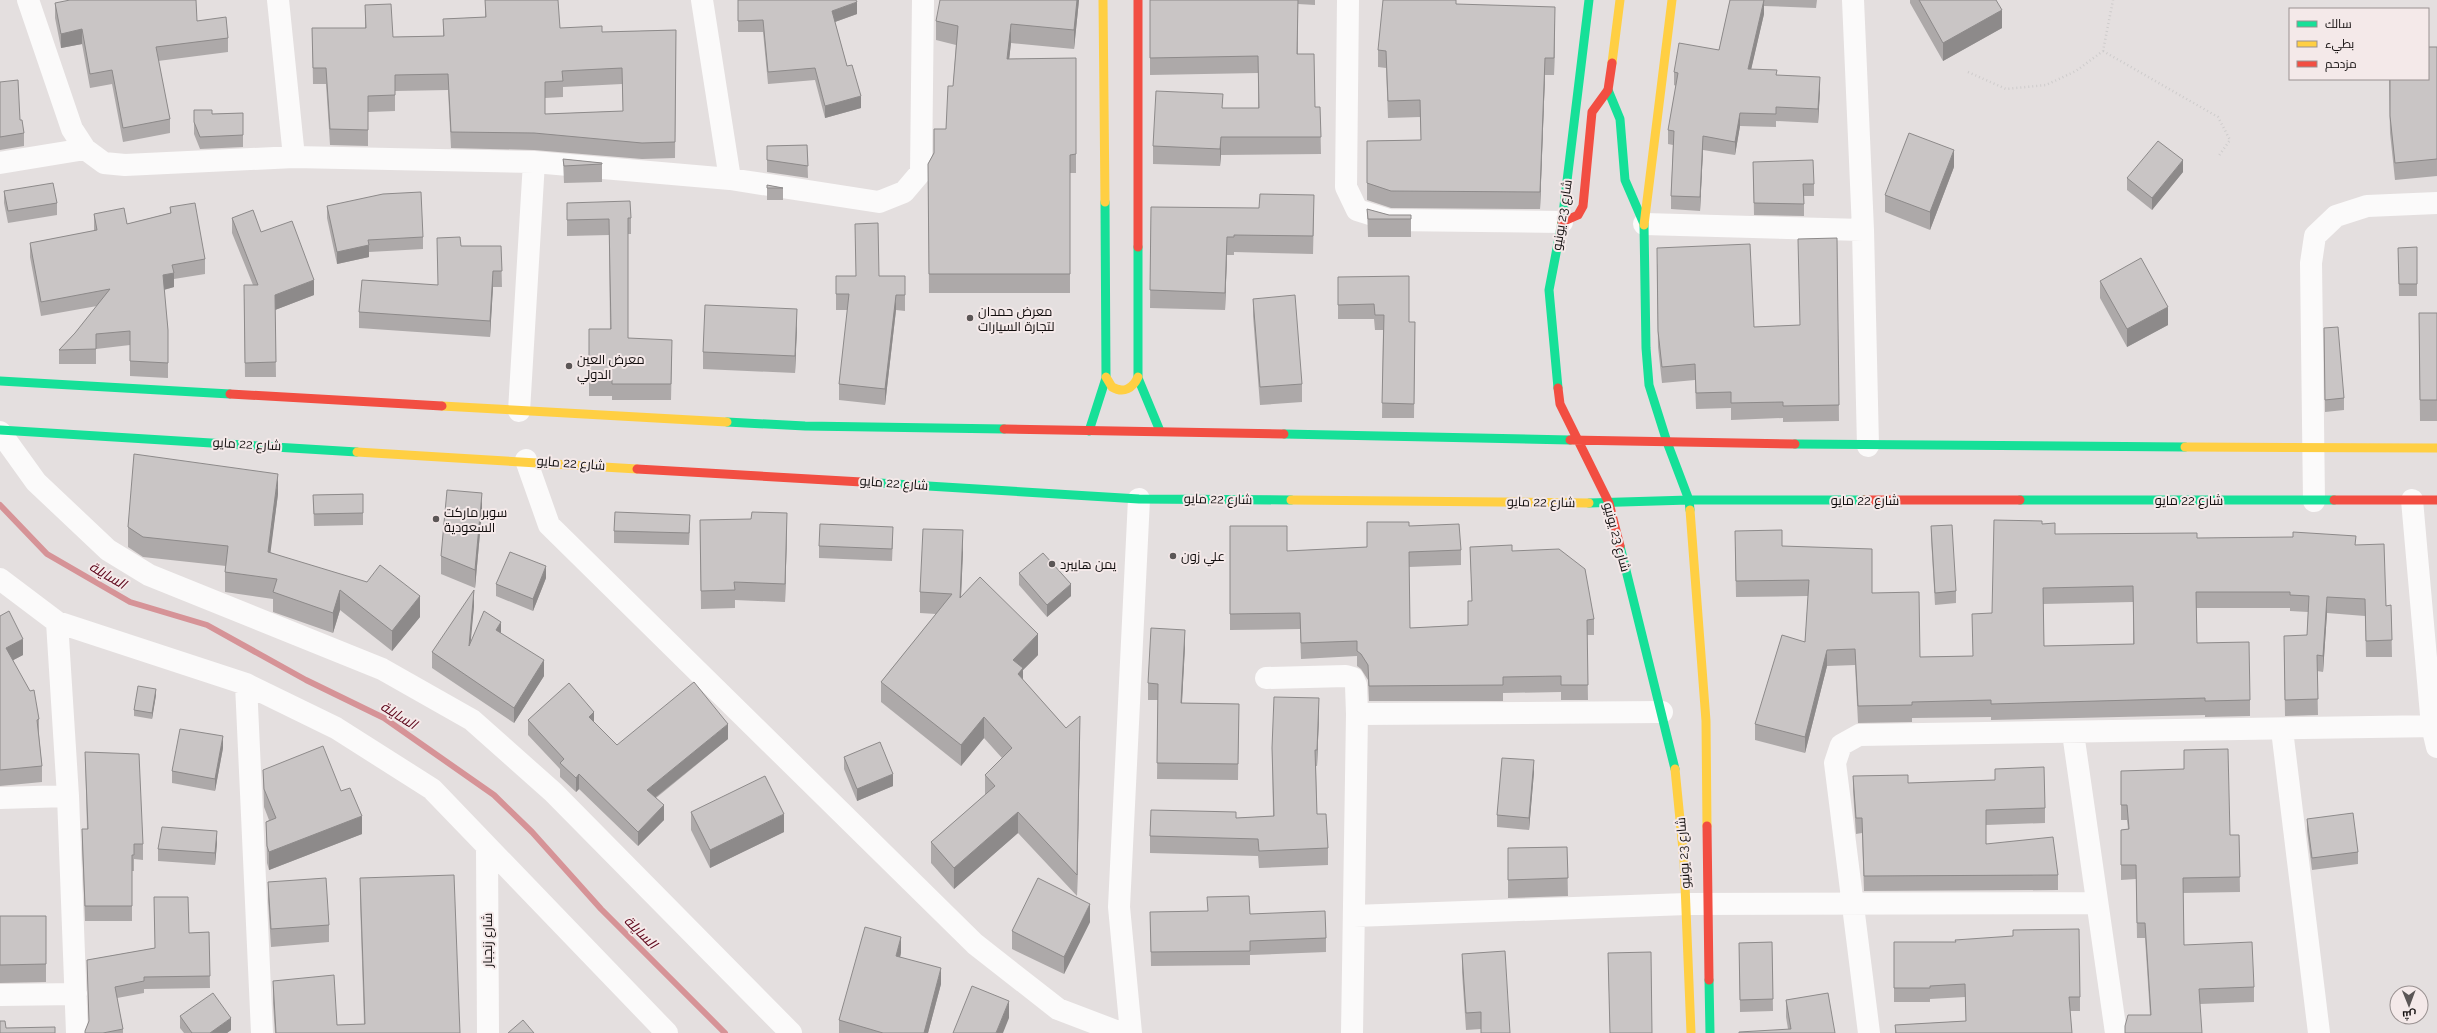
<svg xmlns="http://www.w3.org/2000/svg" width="2437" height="1033" viewBox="0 0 2437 1033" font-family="Raleway,Cairo,sans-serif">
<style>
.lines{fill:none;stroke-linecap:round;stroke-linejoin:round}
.stream{stroke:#d69397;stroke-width:6}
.path{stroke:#cecccc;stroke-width:2.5;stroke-dasharray:1 3;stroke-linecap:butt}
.street{stroke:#fbfafa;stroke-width:22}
.fast{stroke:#16e098;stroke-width:9}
.slow{stroke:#ffcf43;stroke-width:9}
.jam{stroke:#f24e42;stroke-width:9}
.wall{fill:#ada9a9;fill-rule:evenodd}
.shaded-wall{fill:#8d8a8a}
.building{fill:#c9c5c5;stroke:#8d8a8a;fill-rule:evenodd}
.poi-dot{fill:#5b5656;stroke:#f4e9e9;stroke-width:1.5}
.labels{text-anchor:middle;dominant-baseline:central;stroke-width:4;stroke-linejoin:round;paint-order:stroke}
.street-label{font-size:13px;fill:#110d0d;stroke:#f4e9e9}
.poi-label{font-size:13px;fill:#110d0d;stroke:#f4e9e9;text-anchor:start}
.water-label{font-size:14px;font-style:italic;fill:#5c0318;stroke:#f4e9e9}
</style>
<rect width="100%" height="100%" fill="#e4dfdf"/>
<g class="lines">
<path class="stream" d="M0,505L47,554L130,602L207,625L306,680L384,718L494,795L532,832L601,909L725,1033"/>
<path class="path" d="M2103,51L2218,117L2230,140L2218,157
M1968,72L2006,89L2046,85L2076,71L2103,51L2113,0"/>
<path class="street" d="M28,0L72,129L85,149L104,163L125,165L294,157L534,162L730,179L879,202L904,192L921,172L923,0
M278,0L294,157
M702,0L730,179
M1348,0L1346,187L1357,210L1389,220L1562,222
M1853,0L1863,230L1868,446
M0,163L85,149
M1644,224L1863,230
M519,411L534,162
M0,432L36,482L108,550L149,575L382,669L472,720L553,792L791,1033
M526,460L549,525L975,944L1058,1009L1121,1033
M2412,500L2432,726L2437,747
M2314,501L2311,263L2315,236L2336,216L2367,206L2437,203
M0,579L57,622L246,684L336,728L432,789L667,1033
M57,622L68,796L77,1033
M1266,678L1346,676L1353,678L1356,685L1357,714L1352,1033
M246,684L262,1033
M1357,714L1662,712
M2282,730L2319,1033
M2073,733L2116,1033
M0,798L68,796
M487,847L488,1033
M1354,916L1687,904L2097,903
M0,995L76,994
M1131,1033L1119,907L1139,499
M1869,1033L1835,763L1841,745L1859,735L2437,726"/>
<path class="fast" d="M1608,90L1620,119L1625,180L1644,224
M1644,225L1646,348L1649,385L1667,442L1689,500L1690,510
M1138,247V378L1160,431
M0,381L230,394
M1558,388L1549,290L1562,222L1589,0
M727,422L805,426L1004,429
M0,430L357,452
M1089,431L1106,378L1105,202
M1284,434L1570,440
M1795,444L2185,447
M879,483L1139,499L1291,500
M2020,500H2334
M1589,503L1689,500H1864
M1620,546L1675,769
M1709,980L1710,1033"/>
<path class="slow" d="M1103,0L1105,202
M1612,63L1620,0
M1644,225L1672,0
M1106,377L1112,387C1124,394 1133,388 1138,377
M442,406L727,422
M2185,447L2437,448
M357,452L637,469
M1291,500L1589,503
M1690,510L1706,721L1707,826
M1675,769L1684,860L1691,1033"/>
<path class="jam" d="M1138,0V247
M1562,222L1578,215L1583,206L1592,112L1608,90L1612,63
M1558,388L1560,404L1609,503L1620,546
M230,394L442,406
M1004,429L1284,434
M1570,440L1795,444
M637,469L879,483
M1864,500H2020
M2334,500H2437
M1707,826L1709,980"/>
</g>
<path class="wall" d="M485,0L560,28L602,32L676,30L675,158L642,159L534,150L451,148L448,90L395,91V111L368,112V146L330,145L326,84H313L312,28H365V5L393,37L443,36V19L485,17ZM622,84L623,111L545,114V98L563,97V87Z
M738,0L857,14L835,22L847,66L861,108L825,118L815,80L768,84L763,32H738Z
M1079,0L1074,49L1011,43L1009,59L1076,58V173H1070V293H929L928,164L946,129L953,86L956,45L936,40V21Z
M1150,0H1315V5L1298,4V54L1315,107H1320L1321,154L1221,155L1220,166L1153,164V146L1223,108H1258V73L1150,75Z
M1730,0H1817L1816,8L1764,6V14L1751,69L1777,75L1820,91L1818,123L1776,121V127L1740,126L1735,155L1703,150L1700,211L1671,209V196L1673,145L1668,144V130L1676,86L1674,85V72L1719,50Z
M1910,0H1996L2002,28L1943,61L1910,3Z
M55,3L197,21L228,38V52L158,61L170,119V133L123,142L112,84L90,88L82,44L61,48L55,18Z
M1456,4L1555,24L1554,75H1545L1540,209L1391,208L1367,200V141L1421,140L1420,117L1388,118L1386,68L1378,67V50Z
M2437,47V176L2395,180L2390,133L2389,79Z
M0,82L20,120L24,133V146L0,150Z
M194,110L212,114L243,113V147L200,149L194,134Z
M807,145L808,178L767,172V146Z
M563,159L602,163V182L564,183Z
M1753,162L1814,184V196H1804V216L1754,215Z
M1954,167L1930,230L1885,212V195Z
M2183,172L2152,210L2127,190V178Z
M767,185L783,188V200H767Z
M4,191L57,203V215L8,223L4,203Z
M567,203L631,218V234H628V338L672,356L671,400H612V396H589V345L610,329L609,235L567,236Z
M327,206L423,237V249L369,252V257L337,264L327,218Z
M170,207L205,259V274L174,279V287L164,290L168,330V378L130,376V345L96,349V364H59V350L75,333L97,306L41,316L30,257V243L94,231V214L127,224L170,213Z
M1151,207L1314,213L1313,254L1234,252V255H1227L1225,310L1150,308Z
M1367,209L1389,215H1411V237H1368Z
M232,218L261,232L314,295L275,310L276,377H245L244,300L253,285L232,233Z
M1837,238L1839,421L1783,422V418L1731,420V408L1696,409L1695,380L1662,383L1658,347L1657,264L1754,327L1800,325Z
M461,246H501L502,287H493L490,337L359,328V312L438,285Z
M2417,247V296H2399L2398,248Z
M836,276H905V311L896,310L885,405L839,400V384L848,310H836Z
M1338,277L1409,322H1415L1414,418H1382L1383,330H1375L1374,319H1338Z
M2100,281L2168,325L2127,347L2100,298Z
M1253,299L1302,384V402L1260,405L1253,316Z
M2419,313H2437V421H2420Z
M797,327L795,373L703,369V352Z
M2324,328L2344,398V410L2325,412Z
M278,494L270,552L420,617L392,651L340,610L333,633L273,612V599L225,592V572L226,566L143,557L128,547V527Z
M363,494V525L314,526L313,495Z
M482,511L475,588L441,574V556Z
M700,520L787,530L785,602L735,600V608L701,609Z
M2042,524L2055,534L2197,538L2356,545L2386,606L2391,605L2392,657H2366L2365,616L2327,613L2323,672L2317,671L2318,715L2285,716L2284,652L2307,635L2308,612L2290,611V608H2196L2197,643L2250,700V716L2205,717V715L1991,720V717L1912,718V722L1858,723L1855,665L1827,666L1805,753L1755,740V724L1805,642L1808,596L1736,597L1735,547L1782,546L1872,593L1920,657L1973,656L1992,613ZM2133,602V644L2044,646L2043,604Z
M1230,526L1287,551L1367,547L1409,526L1461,550V565L1409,567L1410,628L1468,625L1472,601L1470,547L1512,551L1594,619V635H1587L1588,700H1561V692L1503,693V701H1369L1368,680L1361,669L1357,666V656L1301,659L1300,629L1230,630Z
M1931,526L1956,591V603L1935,605L1931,538Z
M690,527L689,545L614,543V531Z
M893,539L892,561L819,558V546Z
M963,551L961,597L1038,655L1023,670V680L1066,728L1080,737L1077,896L1018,833L954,889L931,863V842L985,795V775L1002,758L984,738L961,766L881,702V682L936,614L920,613V592Z
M1019,573L1071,596L1047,617L1019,585Z
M546,578L533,611L496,596V584Z
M474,606L470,642L501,633L544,676L514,723L432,668V652Z
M0,616L23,655L13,660L39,719V735L42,766V782L0,786Z
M1185,646L1182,703L1239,704L1238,780L1157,779L1158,700H1148V683Z
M156,695L152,719L134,716V710Z
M1319,715L1317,766H1316L1317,814L1328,848V865L1259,868L1258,856L1150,853V836L1236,818L1273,816L1272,748Z
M528,720L594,722L617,745L728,739L656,798L664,820L638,846L579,789L576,792L560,777V769L528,735Z
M223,748L215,791L172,783V771Z
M85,752L143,844V860L134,859V871H132V921H85L82,844V829H87Z
M844,757L893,786L857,801L844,769Z
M1995,769L2045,808V823L1986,825V844L2058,875V890L1864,891L1862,833L1856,834L1853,791V776L1908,783L1995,780Z
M263,770L341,791L362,834L269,870L267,863L266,822L269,820L264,807Z
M2121,771L2230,835H2239L2240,892L2183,893L2184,945L2254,987V1002L2200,1004L2150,1015L2145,938H2137L2136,879L2121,880V830L2128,829L2127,820H2121Z
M1534,772L1529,830L1497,827V815Z
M691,812L784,832L710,868L691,830Z
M2307,819L2358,852V864L2312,870L2307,831Z
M217,843L215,865L158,861V849Z
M1567,847L1568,896L1508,898V848Z
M360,878L460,1033H275L273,1003V981L337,1025L364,1024L360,900Z
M268,882L329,925V942L271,947L268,900Z
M1150,912L1250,914L1326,938V952L1250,955V965L1151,966Z
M0,916L46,964V982L0,983Z
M1090,922L1064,974L1012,949V931Z
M209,932L210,988L144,989V993L117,998L123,1029V1033H85V1031L89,1021L87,960L155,948L189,933Z
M1772,942L1773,1011L1740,1012L1739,943Z
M1894,942L2080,997V1011H2070L2072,1033H1895V1025L1966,1021L1965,997L1930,999V1002H1894Z
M901,953L900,957L941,984L928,1033H839V1020Z
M1608,953L1652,1033H1610Z
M1462,954L1510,1033H1481V1029L1466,1030L1462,972Z
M1786,1000L1835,1033L1788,1029L1786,1017Z
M180,1016L231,1030L227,1033H184L180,1028Z"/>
<path class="shaded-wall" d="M1077,0H1079L1074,49V30Z
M1764,0V14L1748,83V69Z
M857,2V14L832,23V11Z
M1555,7V24L1554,75V58Z
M2002,10V28L1943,61V43Z
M1011,24V43L1007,78V59Z
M82,29V44L61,48V34Z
M1545,58V75L1540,209V192Z
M1820,77V91L1818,123V109Z
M861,96V108L825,118V106Z
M1740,113V126L1735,155V142Z
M1703,136V150L1700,211V197Z
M1221,137V155L1220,166V149Z
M1954,150V167L1930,230V212Z
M2183,160V172L2152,210V198Z
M1227,237V255L1225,310V293Z
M369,245V257L337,264V252Z
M493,271V287L490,337V321Z
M174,273V287L163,290V275Z
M314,280V295L275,310V295Z
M896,295V310L885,405V389Z
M2168,307V325L2127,347V329Z
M797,309V327L795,373V356Z
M278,474V494L268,572V552Z
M482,493V511L475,588V570Z
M787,513V530L785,602V584Z
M963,530V551L960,619V598Z
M546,566V578L533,611V599Z
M1071,584V596L1047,617V605Z
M340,590V610L333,633V613Z
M474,590V606L469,661V646Z
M420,596V617L392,651V631Z
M2327,597V613L2323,672V656Z
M501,622V638L496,630Z
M1185,630V646L1181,719V703Z
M1038,634V655L1023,670V689L1013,660Z
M23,639V655L6,664V648Z
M1827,650V666L1805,753V737Z
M544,660V676L514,723V708Z
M156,689V695L152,719V713Z
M1319,698V715L1317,766V750Z
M594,712V726L589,717Z
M1080,716V737L1077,896V875Z
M984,717V738L961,766V745Z
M728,724V739L647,804V790Z
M223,736V748L215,791V779Z
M1534,760V772L1529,830V818Z
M579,774V789L576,792V778Z
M893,774V786L857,801V789Z
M664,805V820L638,846V832Z
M1018,812V833L954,889V868Z
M784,814V832L710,868V850Z
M362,816V834L269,870V852Z
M217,831V843L215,865V853Z
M1090,904V922L1064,974V957Z
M901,937V953L896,973V956Z
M941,968V984L928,1033H924Z
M1009,1001V1018L1003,1033H996Z
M231,1018V1030L227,1033H210Z"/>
<path class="building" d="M70,0H196L197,21L226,17L228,38L156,47L170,119L123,128L112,70L90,74L82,29L61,34L55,3Z
M485,0H558L560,28L602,26V32L676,30L675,142L642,143L534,133L451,132L448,74L395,75V95L368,96V130L330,129L326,68H313L312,28H366L365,5L391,4L393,37L444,36L443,19L486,17ZM622,68L623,111L545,114V82L563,81L562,71Z
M738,0H856L857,2L832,11L847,66L852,65L861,96L825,106L815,68L768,72L763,20L738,21Z
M940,0H1077L1074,30L1011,24L1007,59L1076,58V154L1070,155V274H929L928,164L934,153V129H946L948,86H953L958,26L936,21Z
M1150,0H1298L1297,54H1314L1315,107H1320L1321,137H1221L1220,149L1153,146L1156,91L1223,94L1222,108H1259L1258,56L1150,58Z
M1383,0H1456V4L1555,7L1554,58H1545L1540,192L1391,191L1367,183V141L1421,140L1420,100L1388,101L1386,51L1378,50Z
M1730,0H1764L1748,69L1777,70L1776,75L1820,77L1818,109L1776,107V114L1740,113L1735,142L1703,136L1700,197L1671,196L1674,131L1668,130L1678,73L1674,72L1679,43L1719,50Z
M1919,0H1996L2002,10L1943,43Z
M2428,47H2437V159L2395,163L2390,116V79H2428Z
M18,80L20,120H22L24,133L0,137V82Z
M194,110H212V114L243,113V135L200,137L194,122Z
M1909,133L1954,150L1930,212L1885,195Z
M2158,141L2183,160L2152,198L2127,178Z
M807,145L808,166L767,160V146Z
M563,159L602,163V164L564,166Z
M1813,160L1814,184H1803L1804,204L1754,203L1753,162Z
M53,183L57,203L8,211L4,191Z
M767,185L783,188H767Z
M421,192L423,237L368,240L369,245L337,252L327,206L383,194Z
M1260,194L1314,195L1313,236L1234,235V237H1227L1225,293L1150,290L1151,207L1259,208Z
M630,201L631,218H628V338L672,340L671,384H612V380H589V329H611L609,219L567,220V203Z
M195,203L205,259L172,265L174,273L163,275L168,330V363L130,361V331L96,334V349L59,350L75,333L110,289L41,302L30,243L97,230L94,214L124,208L127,224L171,213L170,207Z
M1367,209L1389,215H1411V219H1368Z
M253,210L261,232L292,221L314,280L275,295L276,362L245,363L244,285H258L232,218Z
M878,223L879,276H905V295H896L885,389L839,384L849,294H836V276H856L855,224Z
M460,237L461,246H501L502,271H493L490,321L359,312L362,280L438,285L437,238Z
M1837,238L1839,405L1783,406V402L1731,403V392L1696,393L1695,364L1662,367L1658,331L1657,248L1750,244L1754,327L1800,325L1798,239Z
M2417,247V284H2399L2398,248Z
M2141,258L2168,307L2127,329L2100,281Z
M1409,276V322H1415L1414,404L1382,403L1384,315H1375L1374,304L1338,305V277Z
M1295,295L1302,384L1260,387L1253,299Z
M705,305L797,309L795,356L703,352Z
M2419,313H2437V400H2420Z
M2338,327L2344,398L2325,400L2324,328Z
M134,454L278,474L268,552L367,582L380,565L420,596L392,631L340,590L333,613L273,592L277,579L225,572L228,546L143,537L128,527Z
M447,490L482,493L475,570L441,556Z
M363,494V513L314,514L313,495Z
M615,512L690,515L689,533L614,531Z
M752,512L787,513L785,584L734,582L735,590L701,591L700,520L751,519Z
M1994,520L2042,521V524L2055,523V534L2197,533V538L2293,537V532L2356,536L2355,545L2384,544L2386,606L2391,605L2392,640L2366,641L2365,599L2327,597L2323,656L2317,655L2318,699L2285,700L2284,636L2307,635L2309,596L2290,595V592H2196L2197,643L2249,642L2250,700L2205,701V698L1991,704V700L1912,702V705L1858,706L1855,649L1827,650L1805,737L1755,724L1782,635L1805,642L1809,580L1736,581L1735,531L1782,530V546L1872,549V593L1919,592L1920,657L1973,656L1972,614L1992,613ZM2133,586L2134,644L2044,646L2043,588Z
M1367,522H1409V526L1459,524L1461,550L1409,552L1410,628L1468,625V601H1472L1470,547L1512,545V551L1559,549L1585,569L1594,619L1587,620L1588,685H1561V676L1503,677V685L1369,686L1368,665L1361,654L1357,651V641L1301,643L1300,613L1230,614V526H1287V551L1367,547Z
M820,524L893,527L892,549L819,546Z
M1952,525L1956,591L1935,593L1931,526Z
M923,529L963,530L960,598L980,577L1038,634L1013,660L1023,668L1018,674L1066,728L1080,716L1077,875L1018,812L954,868L931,842L995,786L985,775L1012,748L984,717L961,745L881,682L952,594L920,592Z
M510,552L546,566L533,599L496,584Z
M1043,553L1071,584L1047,605L1019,573Z
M474,590L469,646L484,611L501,622L496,630L544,660L514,708L432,652Z
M9,611L23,639L6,648L30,691L34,690L39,719L37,720L42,766L0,770V616Z
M1151,628L1185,630L1181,703L1239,704L1238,764L1157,763L1158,684L1148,683Z
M694,682L728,724L647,790L664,805L638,832L579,774L576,778L560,763L564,759L528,720L569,683L594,712L589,717L617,745Z
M138,686L156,689L152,713L134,710Z
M1274,697L1319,698L1317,750H1315L1317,814H1326L1328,848L1259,851L1258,839L1150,836L1151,810L1236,812V818L1274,816L1272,748Z
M180,729L223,736L215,779L172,771Z
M880,742L893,774L857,789L844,757Z
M323,746L341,791L350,788L362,816L269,852L267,846L266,822L276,818L264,789L263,770Z
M2228,749L2230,835H2239L2240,877L2183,878L2184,945L2252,942L2254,987L2199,989L2202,1033H2125V1026L2128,1015H2151L2145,923H2137L2136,865H2121V830L2129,829L2127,805H2121V771L2184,769V750Z
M85,752L139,754L143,844H134V855H132V906H85L82,829H88Z
M1502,758L1534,760L1529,818L1497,815Z
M2044,767L2045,808L1986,810V844L2053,837L2058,875L1864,876L1862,818H1856L1853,776L1908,775V783L1995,780V769Z
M765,776L784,814L710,850L691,812Z
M2353,813L2358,852L2312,858L2307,819Z
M162,827L217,831L215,853L158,849Z
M1567,847L1568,878L1508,880V848Z
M454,875L460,1033H276L273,981L334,975L337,1025L365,1024L360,878Z
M326,878L329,925L271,929L268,882Z
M1038,878L1090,904L1064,957L1012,931Z
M1249,896L1250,914L1325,911L1326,938L1250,941V951L1151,952L1150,912L1208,911L1207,897Z
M154,897H188L189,933L209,932L210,976L144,977V981L115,987L123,1029L103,1033H85V1031L89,1021L87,960L155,948Z
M0,916H46V964L0,965Z
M865,927L901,937L896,956L941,968L924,1033H883L839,1020Z
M2079,929L2080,997H2069L2072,1033H1896L1895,1025L1966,1021L1965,984L1930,986V988H1894V942H1956L1955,940L2013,936V930Z
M1772,942L1773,999L1740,1000L1739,943Z
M1505,951L1510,1033H1481V1012L1466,1013L1462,954Z
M1651,952L1652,1033H1610L1608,953Z
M972,986L1009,1001L996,1033H953Z
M213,993L231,1018L210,1033H192L180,1016Z
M1828,993L1835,1033H1739V1032L1791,1029L1786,1000Z
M523,1020L534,1033H508Z
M0,1021H5L6,1028L55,1027V1033H0Z"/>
<g class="poi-dot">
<circle cx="970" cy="318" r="4"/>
<circle cx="569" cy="366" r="4"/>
<circle cx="436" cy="519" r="4"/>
<circle cx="1173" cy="556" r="4"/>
<circle cx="1052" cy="564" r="4"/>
</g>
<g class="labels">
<g class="street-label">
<text transform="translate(1562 215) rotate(-81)">شارع 23 يونيو</text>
<text transform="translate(247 444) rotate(3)">شارع 22 مايو</text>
<text transform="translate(571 463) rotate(4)">شارع 22 مايو</text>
<text transform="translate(894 483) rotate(4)">شارع 22 مايو</text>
<text transform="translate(1218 499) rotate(1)">شارع 22 مايو</text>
<text x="1865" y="500">شارع 22 مايو</text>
<text x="2189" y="500">شارع 22 مايو</text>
<text transform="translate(1541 502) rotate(1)">شارع 22 مايو</text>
<text transform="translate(1617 537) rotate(75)">شارع 23 يونيو</text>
<text transform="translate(1683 853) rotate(-94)">شارع 23 يونيو</text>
<text transform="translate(487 940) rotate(-90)">شارع زنجبار</text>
</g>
<g class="poi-label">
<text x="978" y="311">معرض حمدان<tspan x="978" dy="15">لتجارة السيارات</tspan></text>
<text x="577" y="359">معرض العين<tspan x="577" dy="15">الدولي</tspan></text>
<text x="444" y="512">سوبر ماركت<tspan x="444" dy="15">السعودية</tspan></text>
<text x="1181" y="556">علي زون</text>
<text x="1060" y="564">يمن هايبرد</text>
</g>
<g class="water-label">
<text transform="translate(108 575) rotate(30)">السايلة</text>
<text transform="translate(399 715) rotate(32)">السايلة</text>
<text transform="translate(641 932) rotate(45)">السايلة</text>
</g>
</g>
<rect x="2289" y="8" width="140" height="72" fill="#f4e9e9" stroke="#999191"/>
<rect x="2297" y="21" width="20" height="6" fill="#16e098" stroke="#999191"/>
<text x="2325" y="28" font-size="12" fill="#110d0d">سالك</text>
<rect x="2297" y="41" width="20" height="6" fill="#ffcf43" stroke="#999191"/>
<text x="2325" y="48" font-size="12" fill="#110d0d">بطيء</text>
<rect x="2297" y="61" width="20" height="6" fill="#f24e42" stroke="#999191"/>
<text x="2325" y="68" font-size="12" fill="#110d0d">مزدحم</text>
<g transform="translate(2409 1005) rotate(179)"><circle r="19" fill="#f4e9e9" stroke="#999191"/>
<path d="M0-3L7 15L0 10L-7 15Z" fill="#5b5656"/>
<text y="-6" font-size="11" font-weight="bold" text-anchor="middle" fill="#110d0d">ش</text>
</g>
</svg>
